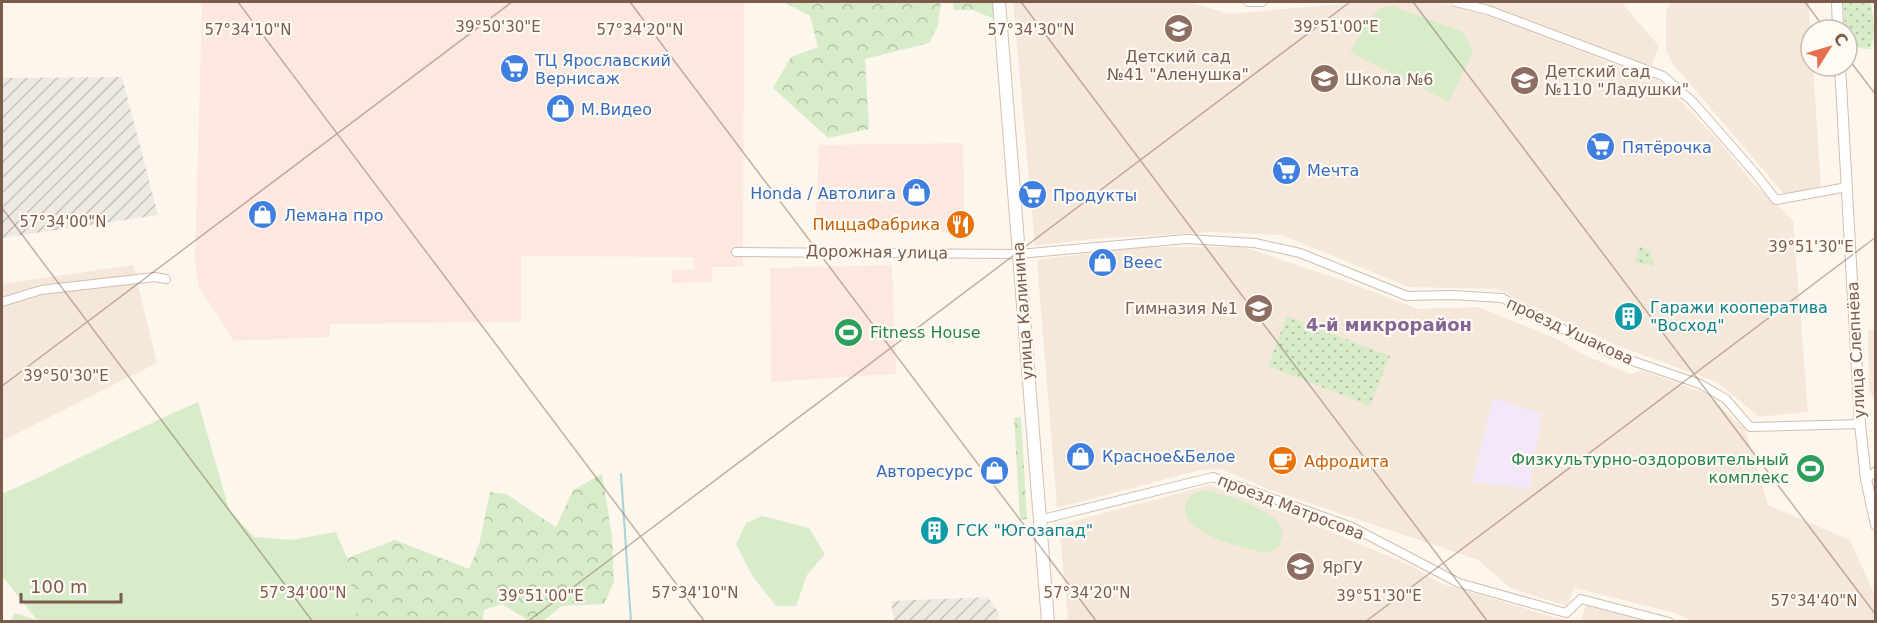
<svg xmlns="http://www.w3.org/2000/svg" width="1877" height="623" viewBox="0 0 1877 623" font-family="'DejaVu Sans',sans-serif">
<style>
.residential{fill:#f5e8da}
.commercial{fill:#fde8e0}
.industrial{fill:url(#industrial-furrows)}
.education{fill:#f3e8fa}
.green{fill:#d8ecc9}
.forest{fill:url(#forest-crowns)}
.park{fill:url(#park-dots)}
.lines{fill:none;stroke-linecap:round;stroke-linejoin:round}
.stream{stroke:#a5d3da;stroke-width:2}
.minor-casing{stroke:#d1beb0;stroke-width:10}
.tertiary-casing{stroke:#d1beb0;stroke-width:12}
.secondary-casing{stroke:#d6c0b0;stroke-width:14}
.minor{stroke:#fff;stroke-width:8}
.tertiary{stroke:#fff;stroke-width:10}
.secondary{stroke:#fff;stroke-width:12}
.ticks{fill:none;stroke:#7a5c4d;stroke-width:1.5;stroke-opacity:0.45}
.labels{text-anchor:middle;dominant-baseline:central;stroke-width:4.5;stroke-linejoin:round;paint-order:stroke}
.education-label{font-size:16px;fill:#785e54;stroke:#fffaf3;text-anchor:start}
.shop-label{font-size:16px;fill:#366cbe;stroke:#fffaf3;text-anchor:start}
.food-label{font-size:16px;fill:#c56008;stroke:#fffaf3;text-anchor:end}
.street-label{font-size:16px;fill:#7a5c4d;stroke:#fffaf3}
.culture-label{font-size:16px;fill:#0d838f;stroke:#fffaf3;text-anchor:start}
.leisure-label{font-size:16px;fill:#27864d;stroke:#fffaf3;text-anchor:start}
.neighbourhood-label{font-size:18px;font-weight:bold;fill:#846695;stroke:#fffaf3}
.ticks-label{font-size:15px;text-anchor:middle;fill:#7a5c4d;stroke:#fffaf3;stroke-width:4.5;stroke-linejoin:round;paint-order:stroke}
</style>
<defs>
<pattern id="industrial-furrows" width="10" height="10" patternUnits="userSpaceOnUse" patternTransform="scale(1.5)"><rect width="10" height="10" fill="#efe9e4"/><path d="M-1 1l2-2M0 10L10 0M9 11l2-2" fill="none" stroke="#c7c0bb"/></pattern>
<pattern id="forest-crowns" width="20" height="18" patternUnits="userSpaceOnUse" patternTransform="scale(1.5)"><rect width="20" height="18" fill="#d8ecc9"/><path d="M2 6a3 3 0 1 1 6 0M12 15a3 3 0 1 1 6 0" fill="none" stroke="#b4c2a5"/></pattern>
<pattern id="park-dots" width="8" height="8" patternUnits="userSpaceOnUse" patternTransform="scale(1.5)"><rect width="8" height="8" fill="#d8ecc9"/><path d="M2 2h.1M6 6h.1" fill="none" stroke="#b4c2a5" stroke-width="1.8" stroke-linecap="round"/></pattern>
</defs>
<rect width="100%" height="100%" fill="#fdf6ec"/>
<path class="residential" d="M1013,2H1188L1229,14L1364,2H1431L1457,6L1486,15L1663,83L1718,140L1752,182L1793,220L1808,412L1759,417L1717,382L1616,345L1496,289L1409,287L1281,235L1211,232L1090,239L1035,246Z
M1479,2H1621L1659,46L1651,67Z
M1672,2H1809L1811,66H1813L1821,188L1784,194L1673,64L1666,50V11Z
M1139,247H1243L1344,281L1418,309L1478,307L1557,339L1584,355L1631,374L1641,370L1705,393L1745,429L1768,505L1850,540L1875,596V621H1693L1675,613L1574,588L1567,606L1510,588L1478,560L1268,489L1221,469L1200,470L1057,508L1037,260Z
M133,265L157,363L2,441V284Z
M1868,330H1875V401L1869,390Z
M1210,485L1293,516L1414,567L1440,583L1567,621H1068L1059,525Z
M1586,605L1653,621L1581,622Z"/>
<path class="commercial" d="M202,2H744L743,267H712V282L672,283V270L694,269V257L521,256V322L330,324V337L234,341L199,287L195,263Z
M963,143L965,233L815,230L819,145Z
M892,265L896,374L771,382L770,268Z"/>
<path class="industrial" d="M122,77L158,215L2,238V78Z
M988,597L999,613V621H894L891,601Z"/>
<path class="education" d="M1493,398L1542,414L1529,488L1472,482Z"/>
<path class="green" d="M1393,6L1463,32L1473,52L1449,102L1350,52L1367,22L1379,9Z
M198,402L229,509L254,537L291,540L336,532L347,558L357,621H10L15,613L37,620L2,576V494C68,465 131,431 198,402Z
M1201,490C1222,493 1293,512 1281,541C1278,550 1271,552 1263,553C1241,546 1186,536 1185,509C1184,498 1193,494 1201,490Z
M762,516L809,528L825,554L807,575L796,606H776L753,577L736,544L746,523Z"/>
<path class="forest" d="M784,2H941L938,25L929,43L865,59L869,129L828,138L773,88L791,57L818,47L810,16Z
M953,2H994L996,20L973,10H954Z
M1021,417L1027,519L1020,520L1014,418Z
M602,474L612,536L614,582L604,604L562,606L542,622L529,621L502,604L484,610L483,621H357L347,558L395,540L469,569L479,545L490,492L506,494L556,527L573,490Z"/>
<path class="park" d="M1843,2H1871C1873,17 1877,35 1870,49C1842,50 1845,22 1843,2Z
M1639,246L1650,251L1654,267L1635,262Z
M1287,316L1390,356L1370,406L1268,366Z"/>
<g class="lines">
<path class="stream" d="M621,474L631,622"/>
<defs>
<path id="minor" d="M1248,2H1262
M1456,2L1488,10L1663,76L1693,102L1755,173L1776,200L1847,187
M736,252L1019,254L1186,239L1255,243L1300,253L1407,296L1452,295L1502,298L1612,354L1700,384L1726,399L1750,427L1860,424
M2,302L41,290L155,277L166,279
M1866,479L1876,471
M1039,520L1213,477L1352,527L1459,583L1566,613L1581,599L1669,622"/>
<path id="tertiary" d="M1837,2L1838,30
M1840,66L1860,424L1866,479L1876,525"/>
<path id="secondary" d="M999,2L1048,622"/>
</defs>
<use href="#minor" class="minor-casing"/>
<use href="#tertiary" class="tertiary-casing"/>
<use href="#secondary" class="secondary-casing"/>
<use href="#minor" class="minor"/>
<use href="#tertiary" class="tertiary"/>
<use href="#secondary" class="secondary"/>
</g>
<path class="ticks" d="M238,2L705,622M630,2L1097,622M1021,2L1488,622M1413,2L1876,615M1805,2L1826,30M1847,57L1876,95M2,208L313,622M2,386L512,2M527,622L1350,2M1365,622L1876,237"/>
<defs>
<symbol id="school-disc" viewBox="-11 -11 22 22"><circle r="9.5" fill="#8d6e63" stroke="#fffaf3"/><path d="M0-5L7-2L0 1L-7-2ZM-4 1L0 2.5L4 1V4Q0 6-4 4Z" fill="#fff"/></symbol>
<symbol id="supermarket-disc" viewBox="-11 -11 22 22"><circle r="9.5" fill="#3f7fe0" stroke="#fffaf3"/><path d="M-6-5.5h2.5l.6 2H6L4.5 2H-2.5L-4.4-4H-6ZM-1.5 3.2a1.3 1.3 0 1 0 .1 0ZM3 3.2a1.3 1.3 0 1 0 .1 0Z" fill="#fff"/></symbol>
<symbol id="shop-disc" viewBox="-11 -11 22 22"><circle r="9.5" fill="#3f7fe0" stroke="#fffaf3"/><path d="M-5-2.5h2.3a2.7 3.5 0 0 1 5.4 0H5L5.5 6h-11ZM-1.5-2.5h3a1.5 2.3 0 0 0-3 0Z" fill="#fff"/></symbol>
<symbol id="restaurant-disc" viewBox="-11 -11 22 22"><circle r="9.5" fill="#e8710a" stroke="#fffaf3"/><path d="M-5-6h1v4h1v-4h1v4h1v-4h1v5L-1.5 .5V6h-2V.5L-5-1ZM5-6V6H3V1.5H1.5Q1.5-4 5-6Z" fill="#fff"/></symbol>
<symbol id="building-disc" viewBox="-11 -11 22 22"><circle r="9.5" fill="#0f9aa8" stroke="#fffaf3"/><path d="M-4-6H4V6H1V3H-1V6H-4ZM-2.5-4.3h1.7v1.8h-1.7ZM.8-4.3h1.7v1.8H.8ZM-2.5-1h1.7V.8h-1.7ZM.8-1h1.7V.8H.8Z" fill="#fff"/></symbol>
<symbol id="stadium-disc" viewBox="-11 -11 22 22"><circle r="9.5" fill="#2e9e5b" stroke="#fffaf3"/><path d="M0-5a6.5 5 0 1 0 0 10a6.5 5 0 1 0 0-10ZM-3.5-1.8h7v3.6h-7Z" fill="#fff"/></symbol>
<symbol id="cafe-disc" viewBox="-11 -11 22 22"><circle r="9.5" fill="#e8710a" stroke="#fffaf3"/><path d="M-5.5-4.5H6V0H3Q3 3.5 0 3.5H-2.5Q-5.5 3.5-5.5 0ZM3-3.2v2h1.7v-2ZM-6 4.5H4V6H-6Z" fill="#fff"/></symbol>
<symbol id="university-disc" viewBox="-11 -11 22 22"><circle r="9.5" fill="#8d6e63" stroke="#fffaf3"/><path d="M0-5L7-2L0 1L-7-2ZM-4 1L0 2.5L4 1V4Q0 6-4 4Z" fill="#fff"/></symbol>
</defs>
<g fill-rule="evenodd">
<use href="#school-disc" x="1162" y="12" width="33" height="33"/>
<use href="#supermarket-disc" x="498" y="52" width="33" height="33"/>
<use href="#school-disc" x="1308" y="62" width="33" height="33"/>
<use href="#school-disc" x="1508" y="64" width="33" height="33"/>
<use href="#shop-disc" x="544" y="92" width="33" height="33"/>
<use href="#supermarket-disc" x="1584" y="130" width="33" height="33"/>
<use href="#supermarket-disc" x="1270" y="154" width="33" height="33"/>
<use href="#shop-disc" x="900" y="176" width="33" height="33"/>
<use href="#supermarket-disc" x="1016" y="178" width="33" height="33"/>
<use href="#shop-disc" x="246" y="198" width="33" height="33"/>
<use href="#restaurant-disc" x="944" y="208" width="33" height="33"/>
<use href="#shop-disc" x="1086" y="246" width="33" height="33"/>
<use href="#school-disc" x="1242" y="292" width="33" height="33"/>
<use href="#building-disc" x="1612" y="300" width="33" height="33"/>
<use href="#stadium-disc" x="832" y="316" width="33" height="33"/>
<use href="#shop-disc" x="1064" y="440" width="33" height="33"/>
<use href="#cafe-disc" x="1266" y="444" width="33" height="33"/>
<use href="#stadium-disc" x="1794" y="452" width="33" height="33"/>
<use href="#shop-disc" x="978" y="454" width="33" height="33"/>
<use href="#building-disc" x="918" y="514" width="33" height="33"/>
<use href="#university-disc" x="1284" y="550" width="33" height="33"/>
</g>
<g class="labels">
<g class="education-label">
<text x="1178" y="56" text-anchor="middle">Детский сад<tspan x="1178" dy="18">№41 "Аленушка"</tspan></text>
<text x="1545" y="71">Детский сад<tspan x="1545" dy="18">№110 "Ладушки"</tspan></text>
<text x="1345" y="79">Школа №6</text>
<text x="1238" y="308" text-anchor="end">Гимназия №1</text>
<text x="1322" y="567">ЯрГУ</text>
</g>
<g class="shop-label">
<text x="535" y="60">ТЦ Ярославский<tspan x="535" dy="18">Вернисаж</tspan></text>
<text x="581" y="109">М.Видео</text>
<text x="1622" y="147">Пятёрочка</text>
<text x="1307" y="170">Мечта</text>
<text x="896" y="193" text-anchor="end">Honda / Автолига</text>
<text x="1053" y="195">Продукты</text>
<text x="284" y="215">Лемана про</text>
<text x="1123" y="262">Веес</text>
<text x="1102" y="456">Красное&amp;Белое</text>
<text x="973" y="471" text-anchor="end">Авторесурс</text>
</g>
<g class="food-label">
<text x="940" y="224">ПиццаФабрика</text>
<text x="1304" y="461" text-anchor="start">Афродита</text>
</g>
<g class="street-label">
<text transform="translate(877 252) rotate(1)">Дорожная улица</text>
<text transform="translate(1023 311) rotate(-94)">улица Калинина</text>
<text transform="translate(1570 331) rotate(25)">проезд Ушакова</text>
<text transform="translate(1856 350) rotate(-93)">улица Слепнёва</text>
<text transform="translate(1291 507) rotate(21)">проезд Матросова</text>
</g>
<g class="culture-label">
<text x="1650" y="307">Гаражи кооператива<tspan x="1650" dy="18">"Восход"</tspan></text>
<text x="956" y="530">ГСК "Югозапад"</text>
</g>
<g class="leisure-label">
<text x="870" y="332">Fitness House</text>
<text x="1789" y="459" text-anchor="end">Физкультурно-оздоровительный<tspan x="1789" dy="18">комплекс</tspan></text>
</g>
<g class="neighbourhood-label">
<text x="1389" y="324">4-й микрорайон</text>
</g>
</g>
<g class="ticks-label">
<text x="1336" y="32">39°51'00"E</text>
<text x="498" y="32">39°50'30"E</text>
<text x="248" y="35">57°34'10"N</text>
<text x="640" y="35">57°34'20"N</text>
<text x="1031" y="35">57°34'30"N</text>
<text x="63" y="227">57°34'00"N</text>
<text x="1811" y="252">39°51'30"E</text>
<text x="66" y="381">39°50'30"E</text>
<text x="303" y="598">57°34'00"N</text>
<text x="695" y="598">57°34'10"N</text>
<text x="1087" y="598">57°34'20"N</text>
<text x="541" y="601">39°51'00"E</text>
<text x="1379" y="601">39°51'30"E</text>
<text x="1814" y="606">57°34'40"N</text>
</g>
<rect width="1877" height="623" fill="none" stroke="#7a5c4d" stroke-width="6"/>
<g transform="translate(1829 48) rotate(53)"><circle r="28" fill="#fffaf3" stroke="#cabbb1" stroke-width="1.5"/>
<path d="M0-4.5L10 22L0 15L-10 22Z" fill="#e76f51"/>
<text y="-9" font-size="16" font-weight="bold" text-anchor="middle" fill="#7a5c4d">С</text>
</g>
<path d="M21 593v9h100v-9" fill="none" stroke="#7a5c4d" stroke-width="3"/>
<text x="30" y="593" font-size="18" fill="#7a5c4d" stroke="#fffaf3" stroke-width="4.5" paint-order="stroke">100 m</text>
</svg>
